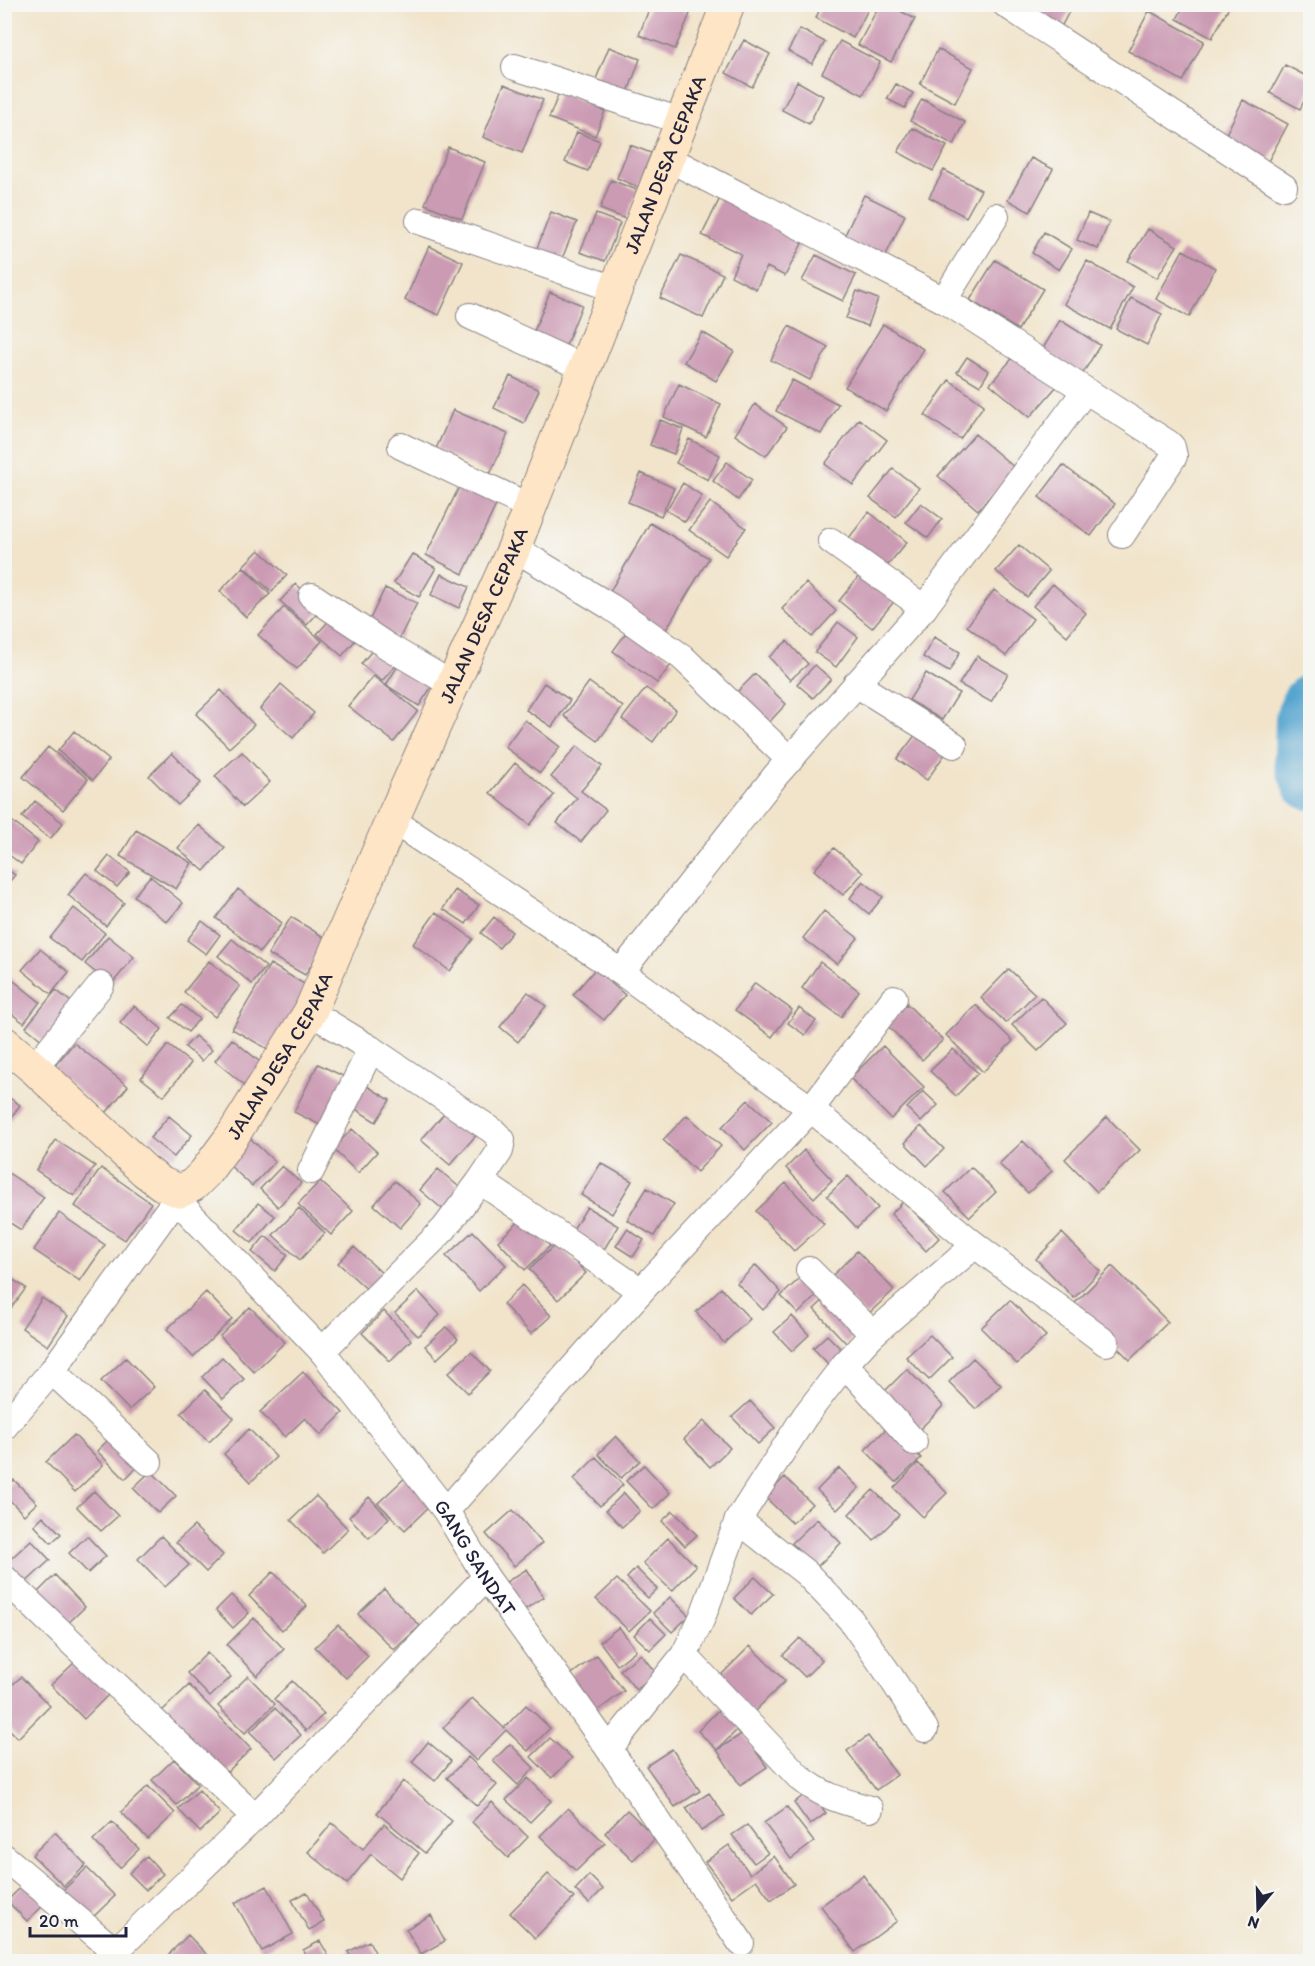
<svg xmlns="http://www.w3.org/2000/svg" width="1315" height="1966" viewBox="0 0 1315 1966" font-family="Itim,sans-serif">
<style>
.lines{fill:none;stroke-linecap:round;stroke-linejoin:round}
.river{stroke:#56a5d0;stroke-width:58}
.building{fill:#cb9ab3}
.street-casing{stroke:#8a8383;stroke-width:28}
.secondary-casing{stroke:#8a8383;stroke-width:35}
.street{stroke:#fff;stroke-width:26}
.secondary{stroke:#fde5c5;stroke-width:33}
.labels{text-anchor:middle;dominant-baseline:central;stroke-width:6;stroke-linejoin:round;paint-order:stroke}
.street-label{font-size:20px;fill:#22223b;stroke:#f6f6f2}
</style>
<rect width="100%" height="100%" fill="#f6f6f2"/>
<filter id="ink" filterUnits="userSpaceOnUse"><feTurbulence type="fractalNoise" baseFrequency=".0167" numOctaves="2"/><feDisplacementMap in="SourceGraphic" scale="12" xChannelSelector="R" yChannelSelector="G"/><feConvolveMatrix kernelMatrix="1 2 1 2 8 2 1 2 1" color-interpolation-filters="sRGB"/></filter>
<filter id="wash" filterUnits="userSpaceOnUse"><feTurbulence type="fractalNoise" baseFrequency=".008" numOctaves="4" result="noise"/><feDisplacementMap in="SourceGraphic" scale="24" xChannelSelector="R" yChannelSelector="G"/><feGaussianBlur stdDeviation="1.35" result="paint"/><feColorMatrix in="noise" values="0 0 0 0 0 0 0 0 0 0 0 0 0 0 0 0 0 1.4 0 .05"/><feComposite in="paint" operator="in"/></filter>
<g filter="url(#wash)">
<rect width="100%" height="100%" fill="#f1e4cb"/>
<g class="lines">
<path class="river" d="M1310,704L1304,719L1303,761L1310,781"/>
</g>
<g id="blocks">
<path class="building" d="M651,4H666L690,14L675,49L639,35Z
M822,4H871L853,38L816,18Z
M880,4H888L915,19L891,62L858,45Z
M1019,4H1073L1060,29Z
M1185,4H1223L1229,7L1212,38L1177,19Z
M1149,11L1204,41L1183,81L1128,51Z
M800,29L825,42L812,64L788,51Z
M744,40L770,54L752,87L726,73Z
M840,41L880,62L863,95L822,73Z
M609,47L640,59L628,92L596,79Z
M938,49L973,68L955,103L920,84Z
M1285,65L1310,78V89L1300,109L1270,93Z
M797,81L823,96L809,124L782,110Z
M504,84L543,100L522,153L483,137Z
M896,84L913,93L905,108L887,99Z
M559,93L605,111L595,136L549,118Z
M922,99L965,122L954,145L910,121Z
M1243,100L1288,124L1267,163L1223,140Z
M912,128L947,146L933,171L898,152Z
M577,132L600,141L588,171L565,162Z
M630,145L651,153L638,187L617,178Z
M448,147L485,162L462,219L425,204Z
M1031,158L1053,169L1030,212L1008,200Z
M944,170L981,190L966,217L929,197Z
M611,180L637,190L626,219L600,209Z
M723,192L807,234L785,276L767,267L756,289L731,276L741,254L702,235Z
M864,195L905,215L884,259L843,239Z
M551,212L577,222L559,266L534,256Z
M1088,213L1109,222L1098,249L1077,240Z
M596,214L620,223L605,261L580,252Z
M1148,229L1177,246L1157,278L1128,261Z
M1044,232L1072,249L1059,270L1032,253Z
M429,246L463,262L439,315L405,300Z
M1183,250L1215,268L1189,317L1156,299Z
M681,255L723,274L703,318L660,298Z
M816,255L856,275L843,301L802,281Z
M995,260L1043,289L1018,330L970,300Z
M1087,261L1133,287L1110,329L1064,304Z
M857,291L878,299L868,326L846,318Z
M550,292L582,305L564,350L532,336Z
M1131,298L1162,314L1147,345L1116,329Z
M1060,320L1100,345L1082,375L1042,350Z
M883,324L923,349L886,411L845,387Z
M789,326L828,347L810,380L771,360Z
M702,332L734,351L716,381L684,362Z
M1017,353L1057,386L1030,417L990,384Z
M967,357L989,371L980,386L957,372Z
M510,376L539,390L524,423L494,408Z
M792,380L838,404L821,434L776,411Z
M949,380L984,405L960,439L925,415Z
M679,384L721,404L706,437L664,417Z
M755,404L787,427L766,456L735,435Z
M453,410L508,434L490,474L436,449Z
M859,419L887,440L853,485L825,464Z
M660,420L683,429L674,454L650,445Z
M975,434L1015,468L978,510L938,476Z
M689,439L720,455L708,480L676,463Z
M727,462L752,480L738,500L713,481Z
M1063,465L1115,504L1091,536L1039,497Z
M893,469L919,488L896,517L870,498Z
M641,473L674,488L661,516L628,502Z
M463,479L500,497L463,574L426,555Z
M683,483L702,496L685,522L666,510Z
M710,502L746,528L726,556L689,530Z
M921,503L942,519L928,538L906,522Z
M869,512L907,542L882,572L845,543Z
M650,523L709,558L664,633L606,598Z
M1019,545L1049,571L1027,597L996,571Z
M259,550L287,575L272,592L243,566Z
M412,554L436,568L419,597L394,583Z
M243,567L270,594L246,617L220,591Z
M863,571L897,598L872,628L839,601Z
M441,574L469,587L459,608L431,595Z
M806,583L836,611L812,637L782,609Z
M296,584L322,608L307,625L280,601Z
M1053,584L1086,613L1067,636L1033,606Z
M385,588L417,603L399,639L368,623Z
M994,590L1033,619L1006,656L967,626Z
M284,607L322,641L297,669L258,635Z
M335,614L359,636L342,656L317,634Z
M838,622L858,637L836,667L815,652Z
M629,629L674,661L657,683L613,651Z
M934,637L960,652L949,672L923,657Z
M787,641L808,664L790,680L769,657Z
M375,647L396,665L382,681L361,664Z
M977,656L1008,674L991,702L959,684Z
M400,662L434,683L419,706L386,685Z
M815,665L831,679L813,698L797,684Z
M926,673L959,693L942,720L909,700Z
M755,674L786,704L761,731L729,700Z
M373,676L418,711L394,742L348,706Z
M589,682L623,707L598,741L564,716Z
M544,683L570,700L552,727L526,710Z
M281,684L314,713L293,738L260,709Z
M646,688L676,710L653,742L622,719Z
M221,690L254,725L229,748L196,714Z
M525,720L560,747L540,773L505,747Z
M74,731L109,760L93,780L58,751Z
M916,734L945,754L927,780L897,759Z
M577,746L602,766L581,791L606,810L581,842L557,823L577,798L551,777Z
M48,747L88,779L63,810L23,777Z
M242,752L270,782L243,807L215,776Z
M172,753L201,783L178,805L149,776Z
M515,763L554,795L530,825L490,793Z
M35,801L63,823L50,839L22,817Z
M4,815L38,842L21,864L4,851Z
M199,825L225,848L204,871L178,848Z
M136,830L192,863L176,889L120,856Z
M834,848L863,873L843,895L814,870Z
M109,856L130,872L117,887L97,871Z
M4,867L15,875L4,888Z
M86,873L124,903L106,926L68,895Z
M150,876L183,903L167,922L134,896Z
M863,881L883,897L869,914L850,898Z
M238,889L282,923L260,952L216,918Z
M455,890L479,905L466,924L443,909Z
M74,908L105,933L82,962L50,938Z
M824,911L858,938L837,964L803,938Z
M436,912L473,939L450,971L413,944Z
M291,917L327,939L305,975L268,954Z
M494,917L512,932L499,948L481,933Z
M202,921L220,935L206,954L187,940Z
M108,936L134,957L111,985L85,964Z
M232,939L266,967L252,984L218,956Z
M40,949L69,972L51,994L22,970Z
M209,961L240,986L215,1017L184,992Z
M820,962L859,991L841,1017L802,988Z
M270,964L311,988L273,1052L232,1029Z
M595,969L625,995L604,1020L573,995Z
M1009,969L1035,994L1006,1023L981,998Z
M4,973L40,1002L24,1023L4,1008Z
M755,983L792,1010L772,1037L735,1010Z
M56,990L80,1009L50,1047L26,1027Z
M528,992L546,1006L518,1042L500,1027Z
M1041,997L1067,1023L1038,1051L1012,1025Z
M907,1004L943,1040L922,1060L887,1025Z
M182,1005L199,1019L188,1032L170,1018Z
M976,1005L1013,1041L983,1072L946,1035Z
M134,1006L162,1029L148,1047L120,1023Z
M799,1008L816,1021L805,1035L788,1023Z
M195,1036L212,1050L202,1061L185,1047Z
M232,1039L264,1065L247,1087L215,1061Z
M74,1043L128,1086L106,1113L52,1069Z
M168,1045L191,1063L164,1096L141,1078Z
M883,1046L924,1087L891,1119L850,1078Z
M953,1049L978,1073L956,1096L930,1071Z
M318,1064L349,1079L324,1127L294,1112Z
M362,1083L390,1100L376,1122L349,1105Z
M923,1091L938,1105L921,1122L907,1108Z
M4,1094L20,1105L4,1128Z
M748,1100L772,1122L745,1150L722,1127Z
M449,1108L478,1133L450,1165L421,1140Z
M687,1115L721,1146L697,1172L663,1140Z
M169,1116L192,1135L174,1157L150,1138Z
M1107,1117L1140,1150L1097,1192L1065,1159Z
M921,1126L944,1149L927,1166L905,1143Z
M352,1129L377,1152L358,1173L333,1149Z
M250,1138L275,1162L252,1186L227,1163Z
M56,1140L95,1166L74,1196L36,1170Z
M1023,1141L1052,1171L1028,1193L999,1164Z
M804,1150L832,1180L814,1198L786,1168Z
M601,1163L632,1181L612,1214L581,1195Z
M282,1166L301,1183L278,1207L260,1189Z
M971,1167L996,1192L970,1217L945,1192Z
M101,1168L151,1203L125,1240L75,1206Z
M438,1169L465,1192L447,1213L420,1190Z
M4,1170L44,1197L21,1230L4,1219Z
M848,1176L878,1208L857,1228L827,1196Z
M320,1181L353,1211L331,1235L298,1204Z
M395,1181L421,1204L400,1228L374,1205Z
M786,1183L824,1224L794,1251L756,1211Z
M647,1188L674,1204L654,1236L627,1220Z
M904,1201L939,1238L926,1251L891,1214Z
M258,1203L275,1216L252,1243L236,1230Z
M587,1207L618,1226L599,1258L567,1239Z
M299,1208L325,1233L300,1260L273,1235Z
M59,1213L105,1245L80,1281L34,1250Z
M523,1218L550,1246L525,1270L498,1241Z
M627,1229L644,1240L633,1257L616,1246Z
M473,1231L506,1265L479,1291L446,1256Z
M1062,1233L1100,1271L1074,1298L1036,1259Z
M265,1236L288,1255L275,1271L252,1252Z
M557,1243L586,1273L558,1300L529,1269Z
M354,1247L386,1277L371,1293L338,1263Z
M857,1251L894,1290L866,1316L830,1278Z
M756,1265L781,1292L763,1310L737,1283Z
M1112,1266L1168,1322L1130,1360L1074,1304Z
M4,1274L26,1288L4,1318Z
M800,1278L816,1296L798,1314L781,1296Z
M522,1285L551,1316L531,1334L503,1304Z
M721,1288L750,1319L724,1343L696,1312Z
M418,1291L440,1315L418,1336L395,1313Z
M206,1292L232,1319L193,1357L167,1329Z
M42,1298L68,1316L48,1346L22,1328Z
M826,1298L859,1332L847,1344L814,1309Z
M1010,1300L1046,1336L1017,1364L981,1328Z
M250,1307L285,1342L254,1372L220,1336Z
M384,1311L411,1340L390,1361L362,1333Z
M792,1316L809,1335L792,1351L774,1332Z
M446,1327L458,1339L437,1359L425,1346Z
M827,1335L846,1354L832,1368L813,1348Z
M930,1335L952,1357L929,1380L906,1357Z
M471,1352L490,1371L468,1393L448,1373Z
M222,1357L244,1379L223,1399L202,1377Z
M126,1358L154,1387L129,1410L101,1381Z
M973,1358L1001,1385L976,1409L949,1382Z
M907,1369L943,1406L915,1434L878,1398Z
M303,1372L343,1413L321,1435L305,1418L285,1437L260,1412Z
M205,1390L234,1418L209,1442L181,1413Z
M750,1401L775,1428L758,1444L732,1417Z
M704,1421L730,1448L710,1467L684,1439Z
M889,1426L921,1458L896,1482L865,1450Z
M249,1429L276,1457L251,1482L224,1454Z
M74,1435L103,1465L75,1492L46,1462Z
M113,1435L141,1463L125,1479L97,1451Z
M616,1436L640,1461L621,1478L598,1454Z
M596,1457L623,1485L600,1506L574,1479Z
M918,1463L947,1493L923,1517L894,1488Z
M644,1465L670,1493L653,1509L626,1481Z
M839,1468L859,1488L837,1510L817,1490Z
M151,1471L176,1496L158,1513L133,1488Z
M408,1475L434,1502L405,1530L378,1503Z
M785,1477L812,1504L792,1523L765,1497Z
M14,1480L37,1503L24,1515L4,1494V1489Z
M873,1490L899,1515L874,1540L849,1514Z
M94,1491L118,1516L101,1531L77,1507Z
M624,1493L640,1511L622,1527L606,1510Z
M316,1496L348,1529L323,1553L291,1520Z
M369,1497L389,1518L369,1538L349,1517Z
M513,1510L542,1543L514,1566L486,1534Z
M673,1511L697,1535L685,1546L662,1521Z
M43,1516L61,1534L51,1543L34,1525Z
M817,1519L841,1543L816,1568L792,1543Z
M194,1526L223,1555L206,1572L176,1542Z
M87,1536L106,1556L88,1573L69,1553Z
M161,1536L189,1565L165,1587L138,1559Z
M668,1538L696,1566L672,1591L643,1563Z
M31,1540L50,1560L22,1586L4,1565Z
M636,1568L657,1589L648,1598L627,1578Z
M527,1569L544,1597L524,1610L506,1582Z
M273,1572L307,1606L282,1630L249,1596Z
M55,1575L85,1607L63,1628L33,1597Z
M755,1577L773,1594L751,1615L734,1598Z
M617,1579L650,1611L629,1631L596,1599Z
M384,1589L420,1626L394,1650L358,1614Z
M231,1595L249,1613L233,1628L216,1610Z
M670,1597L689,1616L672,1632L653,1613Z
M254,1618L284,1649L257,1676L227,1645Z
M650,1618L666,1634L650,1650L634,1635Z
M338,1625L368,1656L346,1678L315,1647Z
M619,1627L636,1650L617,1665L600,1642Z
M800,1638L822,1660L805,1677L783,1655Z
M750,1646L785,1681L753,1713L718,1678Z
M207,1653L231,1677L210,1697L187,1673Z
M641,1654L657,1675L636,1690L620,1670Z
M597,1655L624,1691L593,1714L565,1679Z
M77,1660L110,1693L84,1719L51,1685Z
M248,1676L275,1704L245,1733L218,1706Z
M21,1677L50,1706L18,1738L4,1724V1692Z
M292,1681L324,1714L306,1731L274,1699Z
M189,1685L251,1749L221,1778L162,1711Z
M472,1698L504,1728L526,1705L550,1728L528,1751L506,1730L476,1761L443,1728Z
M721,1707L741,1726L717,1750L698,1731Z
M275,1708L301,1735L276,1758L250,1732Z
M743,1733L767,1767L740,1785L717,1750Z
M868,1736L897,1775L876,1790L847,1751Z
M550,1738L572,1758L552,1778L531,1757Z
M428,1742L451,1761L435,1781L412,1762Z
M510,1744L534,1768L518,1785L493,1761Z
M672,1749L700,1791L675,1807L646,1766Z
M468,1757L497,1785L477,1806L447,1778Z
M174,1759L198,1784L177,1805L152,1780Z
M528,1778L551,1801L530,1822L506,1800Z
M403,1781L452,1821L425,1853L377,1813Z
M148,1786L175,1813L148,1839L121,1812Z
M199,1790L220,1813L200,1832L178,1809Z
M809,1791L826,1813L810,1825L794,1803Z
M709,1793L725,1816L701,1831L686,1808Z
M492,1802L528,1837L508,1858L472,1822Z
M787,1807L814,1842L791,1859L764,1823Z
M568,1808L605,1843L576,1871L540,1836Z
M627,1810L656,1838L633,1860L605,1833Z
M112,1822L139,1849L120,1868L93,1840Z
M332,1823L363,1849L384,1824L419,1853L400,1878L371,1854L347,1884L308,1852Z
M747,1825L768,1853L754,1863L732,1835Z
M55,1832L86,1865L64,1886L32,1855Z
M729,1845L750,1874L774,1856L794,1884L771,1900L756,1880L732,1897L705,1862Z
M147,1856L163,1874L146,1890L129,1873Z
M87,1868L115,1896L91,1919L63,1890Z
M548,1874L574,1898L535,1938L510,1913Z
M589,1875L603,1889L589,1903L575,1890Z
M863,1875L897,1921L855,1952L821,1906Z
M26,1882L46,1903L27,1921L7,1901Z
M267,1886L293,1934L262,1951L235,1903Z
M307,1892L324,1922L309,1930L292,1900Z
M431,1915L445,1941L421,1954L406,1929Z
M188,1935L214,1962H161Z
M320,1941L332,1962H309L303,1950Z
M369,1941L380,1962H354L348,1952Z"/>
</g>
</g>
<g filter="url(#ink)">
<use href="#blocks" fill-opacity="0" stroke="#8a8383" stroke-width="1.5"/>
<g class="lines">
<defs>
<g id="street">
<path d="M1005,4L1284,187"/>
<path d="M515,67L681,121"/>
<path d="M667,158L944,300L1168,443L1172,447L1174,456L1122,535"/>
<path d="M419,221L615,289"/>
<path d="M944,300L996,216"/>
<path d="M470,316L584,368"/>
<path d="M401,446L530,507"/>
<path d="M831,541L924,608"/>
<path d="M514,548L611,607L682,657L790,760"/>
<path d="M312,596L387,646L453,685"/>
<path d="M856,684L954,745"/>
<path d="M392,820L621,972L811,1109L975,1245L1106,1343"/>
<path d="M621,972L776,775L924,608L1085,391"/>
<path d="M310,1012L371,1049L493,1131L502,1140L500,1151L480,1181"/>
<path d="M34,1068L101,985"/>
<path d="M311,1171L371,1049"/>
<path id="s1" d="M176,1199L322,1351L446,1511L486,1577L609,1749L741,1943"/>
<path d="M809,1270L873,1334"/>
<path d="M322,1351L444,1229L480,1181L641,1291"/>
<path d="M845,1364L914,1442"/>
<path d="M52,1371L149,1462"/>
<path d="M4,1427L52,1371L176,1199L180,1191"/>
<path d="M446,1511L641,1291L811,1109L894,998"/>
<path d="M738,1520L806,1573L850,1619L886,1670L925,1729"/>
<path d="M4,1578L255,1817"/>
<path d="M684,1655L799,1777C822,1796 841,1801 870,1809"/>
<path d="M609,1749L684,1655L702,1618L738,1520L805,1416L845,1364L873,1334L975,1245"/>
<path d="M4,1857L115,1951"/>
<path d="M104,1962L255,1817L486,1577"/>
</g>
<g id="secondary">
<path id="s2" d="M4,1043L34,1068L145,1171L162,1184L180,1191L193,1185L205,1173L233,1135L310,1012L392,820L514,548L728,4"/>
</g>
</defs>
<use href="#street" class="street-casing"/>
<use href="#secondary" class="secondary-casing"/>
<use href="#street" class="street"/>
<use href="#secondary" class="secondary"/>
</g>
</g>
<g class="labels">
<g class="street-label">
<text stroke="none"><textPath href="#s2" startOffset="1374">JALAN DESA CEPAKA</textPath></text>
<text stroke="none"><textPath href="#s2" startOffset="888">JALAN DESA CEPAKA</textPath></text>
<text stroke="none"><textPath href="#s2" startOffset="402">JALAN DESA CEPAKA</textPath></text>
<text stroke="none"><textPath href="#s1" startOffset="468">GANG SANDAT</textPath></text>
</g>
</g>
<rect width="1315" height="1966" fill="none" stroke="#f6f6f2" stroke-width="24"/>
<g transform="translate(1258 1909) rotate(199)" stroke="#f6f6f2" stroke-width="4.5" paint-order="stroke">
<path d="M0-4.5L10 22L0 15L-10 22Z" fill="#22223b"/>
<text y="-9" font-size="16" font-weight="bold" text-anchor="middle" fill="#22223b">N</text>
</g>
<path d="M30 1927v9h96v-9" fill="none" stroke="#22223b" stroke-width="3"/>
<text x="39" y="1927" font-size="18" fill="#22223b" stroke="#f6f6f2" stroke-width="4.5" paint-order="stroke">20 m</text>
</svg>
